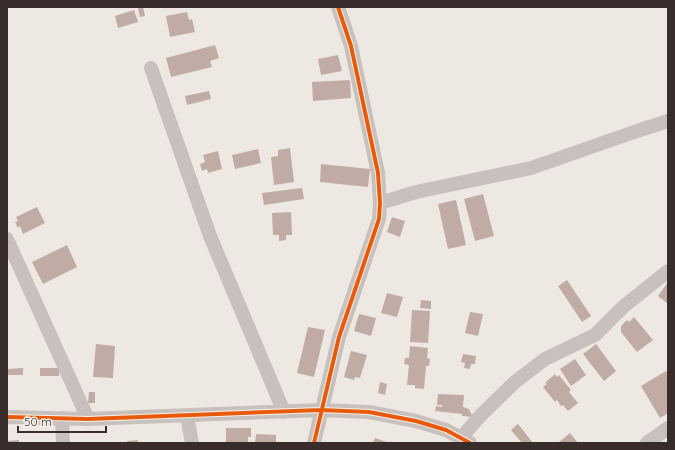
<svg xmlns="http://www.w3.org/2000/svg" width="675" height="450" viewBox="0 0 675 450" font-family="Quicksand,sans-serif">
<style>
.building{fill:#c0aca5}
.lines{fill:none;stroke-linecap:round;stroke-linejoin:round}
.minor{stroke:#c7c0bc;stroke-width:14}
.cycleway-casing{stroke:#f9f2eb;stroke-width:6}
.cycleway{stroke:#e8590c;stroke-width:4}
</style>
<rect width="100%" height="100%" fill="#eee8e3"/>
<path class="building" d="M143,7L145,16L140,17L138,8Z
M134,10L138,22L118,28L115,16Z
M187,12L189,20L192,19L195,32L170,37L166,16Z
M215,45L219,58L210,61L212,67L171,77L166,58Z
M338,55L342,71L321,75L318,59Z
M350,80L351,98L313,101L312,82Z
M209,91L211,99L187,105L185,96Z
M290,148L294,182L274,185L271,157L278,156V150Z
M258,149L261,163L235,169L232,155Z
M218,151L222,169L208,173L207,169L202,171L200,164L205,162L203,155Z
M321,164L370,169L368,187L320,182Z
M302,188L304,199L264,205L262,193Z
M483,194L494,236L475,241L464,199Z
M456,200L466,245L448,249L438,204Z
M37,207L45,223L23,234L20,226L18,228L15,222L18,221L16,217Z
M291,212L292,235H286V240L279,241V235H273L272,213Z
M392,217L405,221L400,237L387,232Z
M67,245L77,267L43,284L32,262Z
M567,280L591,316L582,322L558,286Z
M668,282V304L658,296Z
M387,293L403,297L397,317L381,313Z
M421,300L431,301V309L420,308Z
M412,310L430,311L428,343L410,342Z
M470,312L483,314L478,336L465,333Z
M359,314L376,318L371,336L354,331Z
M634,317L653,340L637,352L621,332V326L627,320L629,322Z
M308,327L325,330L314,377L297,373Z
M96,344L115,346L113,378L93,377Z
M596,344L616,371L604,381L583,354Z
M410,346L428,348L427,358L430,359L429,366H426L424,389L415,388V385H407L409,365L404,364L405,358H409Z
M351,351L367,355L360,378L355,377L354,380L344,377Z
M463,354L476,356L475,364H471L470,369L464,368L465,363L461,362Z
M575,359L586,375L571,386L560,369Z
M23,368V375H7V369Z
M40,368H59V376H40Z
M666,371L668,375V413L660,418L641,386Z
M555,374L557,377L559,375L571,390L569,392L578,403L568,411L563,405L561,406L557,400L555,402L543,387L547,384L545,383Z
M380,382L387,384L385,395L378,393Z
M89,392H95V403H88Z
M438,394L464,395L463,407L469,409L473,417L462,416V414L435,411L436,406L442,407V405H437Z
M518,424L533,443H522L511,430Z
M226,428H251V437H248V443H226Z
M570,433L578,443H558Z
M256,434L276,435V443H255Z
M375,438L390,443H373Z
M19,440V443H7V441Z
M138,440V443H127V441Z"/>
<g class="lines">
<path class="minor" d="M151,68L210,236L284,412
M380,203L416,192L531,168L637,131L668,121
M7,239L88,419
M187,416L192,443
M7,417L88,419L321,410L369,412L416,421L446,430L470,443
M62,418L63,443
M461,438L480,416L515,382L545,359L595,335L623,307L668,271
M314,443L339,337L379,219L380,203L378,173L351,46L338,7
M647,443L668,428"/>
<defs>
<path id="cycleway" d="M7,417L88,419L321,410L369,412L416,421L446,430L470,443
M314,443L339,337L379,219L380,203L378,173L351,46L338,7"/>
</defs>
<use href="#cycleway" class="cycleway-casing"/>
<use href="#cycleway" class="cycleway"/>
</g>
<rect width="675" height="450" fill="none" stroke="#382d2a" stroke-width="16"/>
<path d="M18 426v6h88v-6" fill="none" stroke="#382d2a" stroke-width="2"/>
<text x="24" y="426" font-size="12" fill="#382d2a" stroke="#f9f2eb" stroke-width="3" paint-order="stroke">50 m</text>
</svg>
